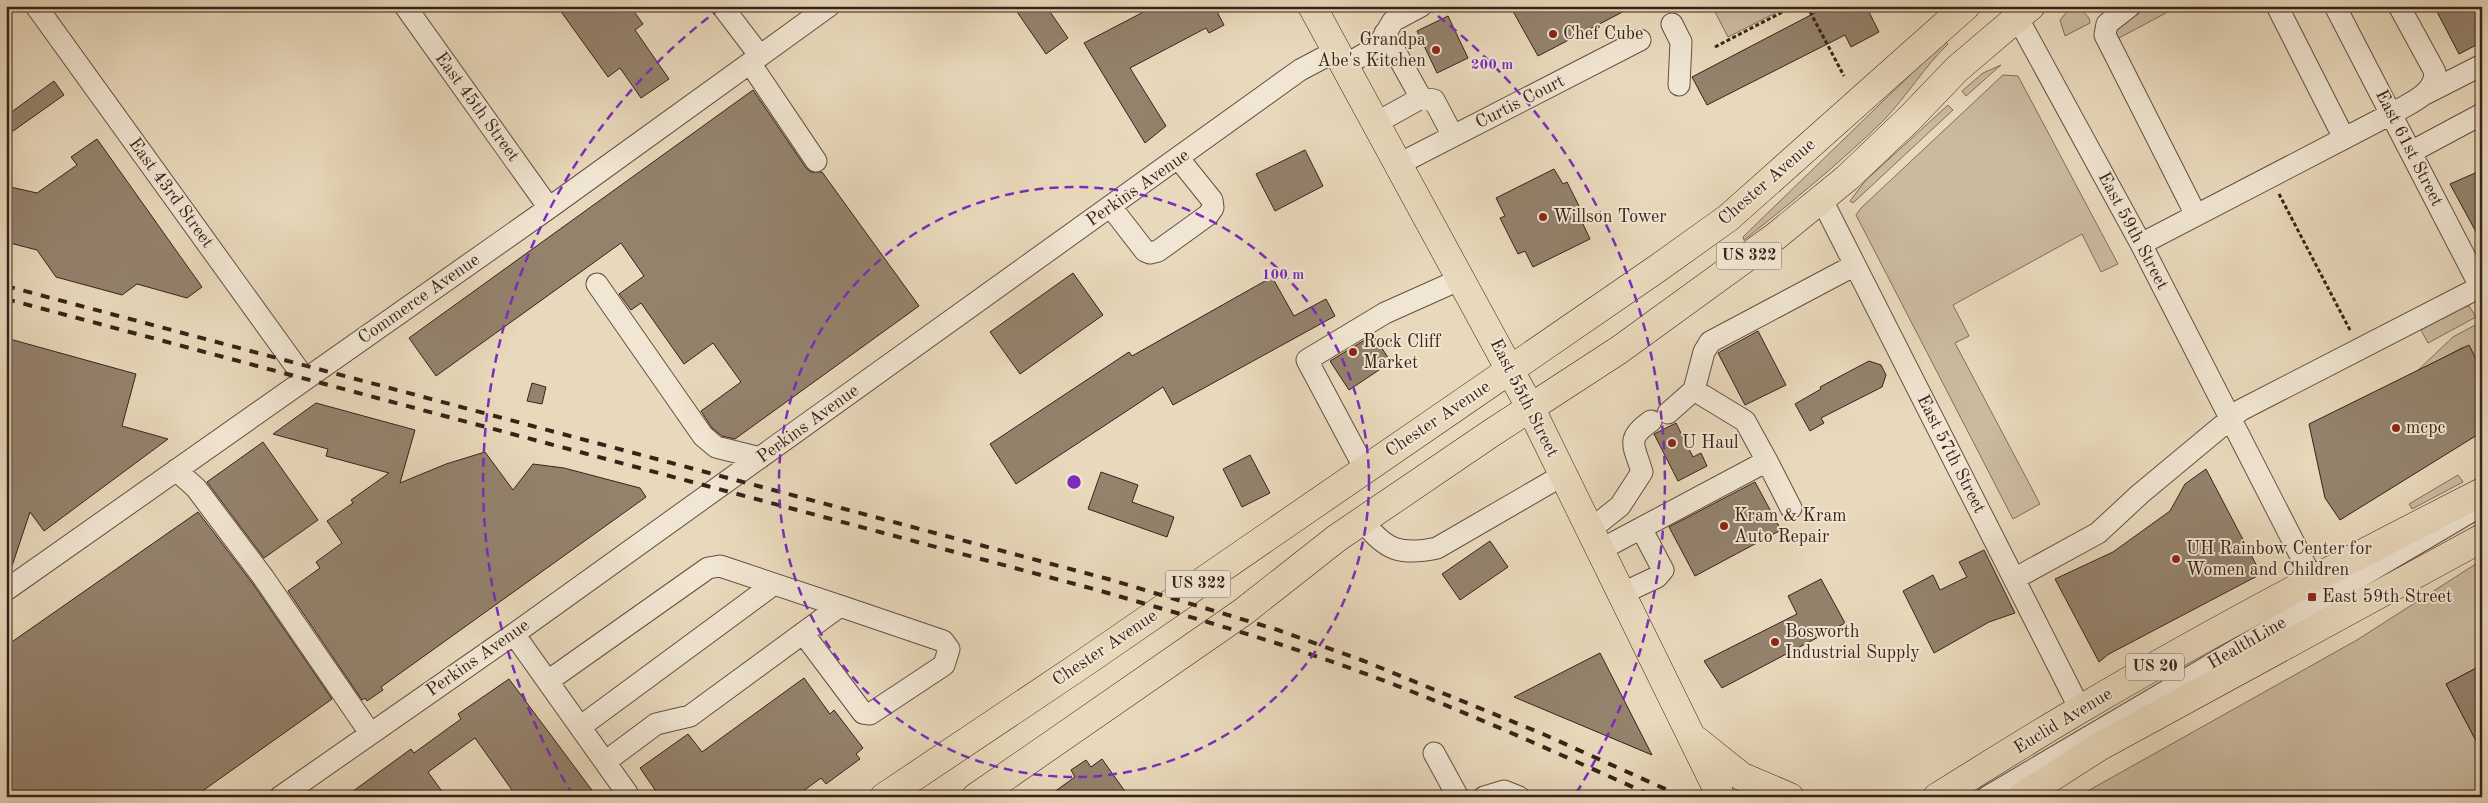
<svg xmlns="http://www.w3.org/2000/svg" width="2488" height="803" viewBox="0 0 2488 803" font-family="'Old Standard TT',serif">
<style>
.green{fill:#cbbaa0;stroke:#816e5c}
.building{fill:#94826d;stroke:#372318}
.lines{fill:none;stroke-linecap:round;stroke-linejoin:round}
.minor-casing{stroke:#645041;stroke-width:23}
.major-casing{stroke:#372318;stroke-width:29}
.path{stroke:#372318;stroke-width:3;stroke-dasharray:4 2.5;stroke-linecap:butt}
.minor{stroke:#f1e6d3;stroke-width:21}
.major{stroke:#e9d9bc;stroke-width:28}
.rail{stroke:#372318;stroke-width:4;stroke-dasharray:9 9;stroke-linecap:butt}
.ring{fill:none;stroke:#7b2cbf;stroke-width:2.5;stroke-dasharray:9 6}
.poi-dot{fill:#8f2418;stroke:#f1e6d3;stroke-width:2}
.labels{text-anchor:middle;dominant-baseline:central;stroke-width:4;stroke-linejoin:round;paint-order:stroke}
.shield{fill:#f1e6d3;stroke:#6f5e50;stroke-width:1}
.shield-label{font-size:16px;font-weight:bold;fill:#372318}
.poi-label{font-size:18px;fill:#372318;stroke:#f1e6d3;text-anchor:start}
.street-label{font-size:18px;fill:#372318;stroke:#f1e6d3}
.centre{fill:#7b2cbf;stroke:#f1e6d3;stroke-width:2.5}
.ring-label{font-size:15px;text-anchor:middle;font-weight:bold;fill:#7b2cbf;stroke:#f1e6d3;stroke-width:4;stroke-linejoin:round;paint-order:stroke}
</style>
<rect width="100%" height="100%" fill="#e9d9bc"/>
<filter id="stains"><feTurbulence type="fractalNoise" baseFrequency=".004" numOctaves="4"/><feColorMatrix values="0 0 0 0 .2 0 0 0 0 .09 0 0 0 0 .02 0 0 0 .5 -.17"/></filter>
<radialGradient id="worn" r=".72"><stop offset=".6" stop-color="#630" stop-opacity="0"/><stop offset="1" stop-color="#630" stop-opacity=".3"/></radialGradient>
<path class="green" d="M1712,6H1779L1781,10L1728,37Z
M2072,6H2084L2081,9L2089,18L2090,23L2065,36L2060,20Z
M2148,6H2179L2119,38L2125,53L2115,37L2116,31Z
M1945,41L1948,44C1924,67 1907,96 1884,120C1840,163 1792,202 1744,240L1743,237Z
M2001,65L1966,96L1962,91L1983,73Z
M2003,75L2018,76L2118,264L2101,272L2082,234L1953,305L1969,336L1955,343L2040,504L2013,519L1856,215L1861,208Z
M1948,105L1953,110L1853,203L1850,201L1865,181Z
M2469,306L2476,317L2428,343L2421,330L2462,307Z
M2479,323L2482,328V368L2476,371L2463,347L2415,373L2453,337Z
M2458,475L2463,482L2412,509L2409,504Z
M2482,560V665L2446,684L2482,752V797H2077L2357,640Z"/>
<path class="building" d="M557,6H630L643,24L635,30L669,79L641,98L620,68L608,77Z
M1013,6H1046L1068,38L1046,54Z
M1155,6H1214L1224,25L1209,33L1206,28L1130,68L1166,126L1145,143L1084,43Z
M1510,6H1634L1538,56Z
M1828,6H1866L1879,32L1851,47L1845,35L1707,105L1692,77Z
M2434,6H2482V42L2459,54Z
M1448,16L1468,58L1437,73L1417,31Z
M54,81L64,95L6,136V116Z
M753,90L806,168L811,172H822L919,306L735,439L722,436L712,428L701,411L741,382L713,343L684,364L641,303L631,310L619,294L644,276L621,243L436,376L409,338Z
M97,139L202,287L187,298L137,284L122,295L56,277L37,250L6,242V186L37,193L77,165L71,157Z
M1305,150L1323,186L1275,211L1256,174Z
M1554,169L1563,184L1567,182L1586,220L1582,222L1590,239L1533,267L1525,251L1518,254L1500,218L1505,216L1496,198Z
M2482,170V243L2450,184Z
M1073,273L1103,315L1020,374L990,332Z
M1272,277L1294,316L1326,299L1335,316L1173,405L1163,387L1016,484L990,444L1129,352L1132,356Z
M1758,331L1786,385L1745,405L1718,353Z
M1373,335L1391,362L1349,390L1330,361Z
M6,338L136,374L122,426L168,439L44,531L30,512L10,572L8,574Z
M2469,345L2482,371V432L2340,520L2325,498L2309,424Z
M1869,361L1881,365L1886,375L1882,387L1821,418L1824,423L1810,431L1795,404L1821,389L1820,387Z
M532,383L546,387L542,404L527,401Z
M316,403L415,430L400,483L446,464L485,452L513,490L533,464L564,468L640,488L646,497L381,687L383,690L367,701L365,698L362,700L288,591L320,568L316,562L342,543L327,521L353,503L351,500L389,473L326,456L328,449L273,434Z
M1676,423L1693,457L1701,453L1707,466L1678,481L1654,434Z
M263,442L318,520L264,558L207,482Z
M1250,455L1270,493L1242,507L1223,469Z
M2206,469L2261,574L2109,654L2099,662L2055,579L2113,552L2170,511L2185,484Z
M1101,472L1138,485L1132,502L1174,517L1167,537L1088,509Z
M1755,482L1781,530L1695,576L1669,527Z
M198,512L253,584L332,699L194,797H6V646Z
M1490,541L1508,567L1460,600L1442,574Z
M1984,550L2015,613L1989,622L1934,653L1903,591L1933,575L1940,590L1967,577L1959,562Z
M1821,579L1845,623L1722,688L1704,661L1797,614L1788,596Z
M1600,653L1652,755L1514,697Z
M2482,665V752L2446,684Z
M804,678L830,714L834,710L863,748L856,754L860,759L826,784L821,778L795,797H660L640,768L688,734L702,752Z
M509,679L597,797H517L475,738L428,772L446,797H345L411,749L414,753L461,719L458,714Z
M1102,759L1129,797H1047L1075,777L1071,770L1086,760L1091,767Z"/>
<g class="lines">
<defs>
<path id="minor" d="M36,6L305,379
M405,6L549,208
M722,6L760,56
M2011,6L2141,244L2333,619
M2130,6L2107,24L2105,35L2196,215
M2277,6L2344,138
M2335,6L2482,290
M1672,24L1681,42L1679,85
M750,63L816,161
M1344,66L1378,46L1393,21L1421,6
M2425,94L2482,65
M1421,98L1434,100L1453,136
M1376,123L1421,98L1385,33
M2411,152L2482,114
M1399,164L1640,40
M1822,200L2080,709
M1111,207L1145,251L1150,253L1158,251L1208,215L1213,208L1212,200L1179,159
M2141,244L2391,114C2408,104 2435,95 2435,72L2399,6
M597,284L703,436L716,447L760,458
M1694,390L1745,421L1767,461
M1668,413L1694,390L1704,352L1710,342L1855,265
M1365,469L1307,360L1385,313L1461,279
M176,470L196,488L263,577L370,733
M1363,521C1385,550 1400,556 1437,548L1563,475
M1591,529L1620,506L1642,472C1634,445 1625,439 1651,421
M1600,550L1767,461L1791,508
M2014,579L2098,533L2140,494L2241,410L2480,287
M6,590L549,208L829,6
M1621,594L1657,577L1663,570L1641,528
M514,634L627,793V797
M548,681L708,568L720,566L840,606
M580,727L774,584
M1434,753L1458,797
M605,762L656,724L690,716L840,606L943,641L949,649L944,665L870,714L863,713L803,633
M280,797L514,634L1300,70L1336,51
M1484,797L1504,791L1519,797
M1987,797L2482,505"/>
<path id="major" d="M1312,6L1530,407L1721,797
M1696,740L1741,776L1790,797
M884,797L1081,665L1658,268L1728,218L1966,6
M976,797L1243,612L1337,538L1490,434L1619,350L1776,236L1847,178L1910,118L1957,69L2031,6
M1937,797C1984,768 2031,738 2079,710C2210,632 2346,561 2482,492
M2021,797L2099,747L2482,538"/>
</defs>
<use href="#minor" class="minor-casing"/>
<use href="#major" class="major-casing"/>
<path class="path" d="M1807,6L1844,76
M1696,11L1706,6
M1715,47L1794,6
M2279,194L2351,332"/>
<use href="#minor" class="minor"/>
<use href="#major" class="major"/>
<path class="rail" d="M6,286L1108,579L1278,630L1364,661L1543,734L1683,797
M6,299L1101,591C1187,616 1273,640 1358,671C1459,708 1557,753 1655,797"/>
</g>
<g class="ring">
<circle cx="1074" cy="482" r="295"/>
<path d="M573 795A591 591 0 0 1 722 7M1426 7A591 591 0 0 1 1575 795"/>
</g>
<g class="poi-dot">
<circle cx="1553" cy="34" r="5"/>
<circle cx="1436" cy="50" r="5"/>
<circle cx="1543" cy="217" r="5"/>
<circle cx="1353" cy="352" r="5"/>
<circle cx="2396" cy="428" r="5"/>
<circle cx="1672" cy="443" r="5"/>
<circle cx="1724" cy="526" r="5"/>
<circle cx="2176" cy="559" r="5"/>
<rect x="2307" y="592" width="10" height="10" rx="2.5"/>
<circle cx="1775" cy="642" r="5"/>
</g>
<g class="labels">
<g class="shield">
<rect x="1716.5" y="242.5" width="65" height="27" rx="4"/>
<rect x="1165.5" y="570.5" width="65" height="27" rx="4"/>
<rect x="2126" y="653.5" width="58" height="27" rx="4"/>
</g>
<g class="shield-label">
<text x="1749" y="256">US 322</text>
<text x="1198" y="584">US 322</text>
<text x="2155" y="667">US 20</text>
</g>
<g class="poi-label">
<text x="1563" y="34">Chef Cube</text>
<text x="1426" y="40" text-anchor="end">Grandpa<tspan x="1426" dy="21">Abe's Kitchen</tspan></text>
<text x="1553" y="217">Willson Tower</text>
<text x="1363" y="342">Rock Cliff<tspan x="1363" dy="21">Market</tspan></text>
<text x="2406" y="428">mcpc</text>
<text x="1682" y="443">U Haul</text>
<text x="1734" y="516">Kram &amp; Kram<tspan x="1734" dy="21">Auto Repair</tspan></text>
<text x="2186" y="549">UH Rainbow Center for<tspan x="2186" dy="21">Women and Children</tspan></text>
<text x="2322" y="597">East 59th Street</text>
<text x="1785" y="632">Bosworth<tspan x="1785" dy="21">Industrial Supply</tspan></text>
</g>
<g class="street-label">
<text transform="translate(1520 102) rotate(-27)">Curtis Court</text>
<text transform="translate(477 107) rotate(54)">East 45th Street</text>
<text transform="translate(2409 148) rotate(63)">East 61st Street</text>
<text transform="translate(1767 182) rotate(-41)">Chester Avenue</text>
<text transform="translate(1138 188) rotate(-35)">Perkins Avenue</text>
<text transform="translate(171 193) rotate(54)">East 43rd Street</text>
<text transform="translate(2133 231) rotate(62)">East 59th Street</text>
<text transform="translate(419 299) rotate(-35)">Commerce Avenue</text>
<text transform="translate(1524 398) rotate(63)">East 55th Street</text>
<text transform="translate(1438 419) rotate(-34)">Chester Avenue</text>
<text transform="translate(808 424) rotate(-36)">Perkins Avenue</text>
<text transform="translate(1951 454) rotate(63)">East 57th Street</text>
<text transform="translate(2247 643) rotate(-30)">HealthLine</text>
<text transform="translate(1105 648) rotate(-34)">Chester Avenue</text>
<text transform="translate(478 658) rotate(-35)">Perkins Avenue</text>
<text transform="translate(2063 721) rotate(-31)">Euclid Avenue</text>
</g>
</g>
<circle cx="1074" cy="482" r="8" class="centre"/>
<g class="ring-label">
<text x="1492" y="69">200 m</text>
<text x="1283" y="279">100 m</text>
</g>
<rect width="2488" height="803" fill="none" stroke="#e9d9bc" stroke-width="25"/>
<rect x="8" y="8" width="2473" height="788" fill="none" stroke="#372318" stroke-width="2.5"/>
<rect x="12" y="12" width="2463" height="778" fill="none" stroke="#372318"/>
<rect width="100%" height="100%" filter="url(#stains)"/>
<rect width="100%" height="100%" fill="url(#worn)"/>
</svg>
